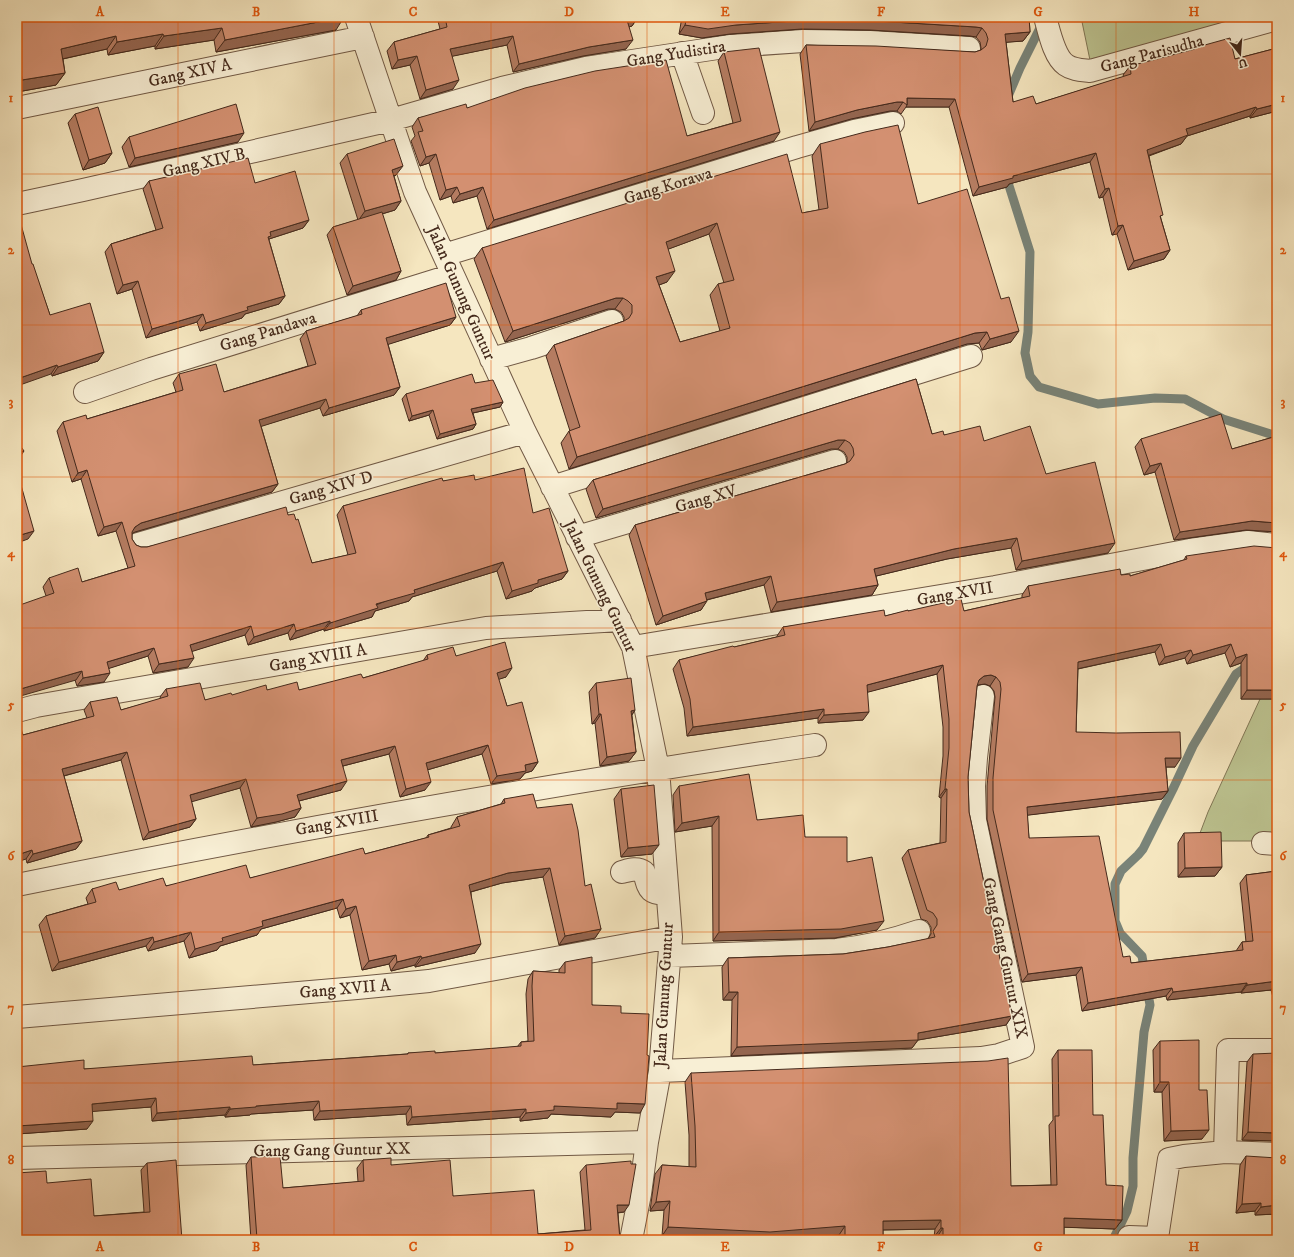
<svg xmlns="http://www.w3.org/2000/svg" width="1294" height="1257" viewBox="0 0 1294 1257" font-family="'IM FELL DW Pica',serif">
<style>
.grass{fill:#bdc491;stroke:#817756}
.lines{fill:none;stroke-linecap:round;stroke-linejoin:round}
.stream{stroke:#798378;stroke-width:9}
.minor-casing{stroke:#715945;stroke-width:24}
.minor{stroke:#f8efd5;stroke-width:22}
.wall{fill:#b57c61;stroke:#452a1c;fill-rule:evenodd}
.shaded-wall{fill:#94654f;stroke:#452a1c}
.building{fill:#d39071;stroke:#452a1c;fill-rule:evenodd}
.grid{fill:none;stroke:#e0570d;stroke-width:1;stroke-opacity:0.55}
.labels{text-anchor:middle;dominant-baseline:central;stroke-width:3;stroke-linejoin:round;paint-order:stroke}
.street-label{font-size:17px;fill:#452a1c;stroke:#f8efd5}
.neatline{fill:none;stroke:#e0570d;stroke-width:1.5}
.grid-label{font-size:13px;text-anchor:middle;font-weight:bold;fill:#e0570d}
</style>
<rect width="100%" height="100%" fill="#f5e6bf"/>
<filter id="stains"><feTurbulence type="fractalNoise" baseFrequency=".005" numOctaves="4"/><feColorMatrix values="0 0 0 0 .2 0 0 0 0 .09 0 0 0 0 .02 0 0 0 .5 -.17"/></filter>
<radialGradient id="worn" r=".72"><stop offset=".6" stop-color="#630" stop-opacity="0"/><stop offset="1" stop-color="#630" stop-opacity=".3"/></radialGradient>
<path class="grass" d="M1081,17H1264L1091,65Z
M1272,673H1277V841H1197L1208,812Z"/>
<g class="lines">
<path class="stream" d="M1006,101L1020,68L1042,24
M1005,173L1030,252L1028,332L1025,353L1030,376L1039,387L1098,404L1155,398L1185,399L1223,419L1277,436
M1145,974L1142,956L1120,933L1115,921V884L1121,871L1138,855L1143,849L1173,789L1193,746L1236,674L1245,668L1251,666
M1113,1240L1127,1211L1133,1186V1158L1144,1032L1150,1005L1147,988"/>
<defs>
<path id="minor" d="M356,17L415,192L525,432L633,647L658,769L671,937L660,1071L647,1142L640,1194L631,1240
M1045,17C1049,31 1054,57 1066,65C1073,70 1082,70 1090,71L1277,19
M682,53L703,113
M17,108L363,37
M17,204L83,190L391,120L502,88L586,68L731,46L803,41L870,42L969,48
M444,255L797,147L854,131L893,123
M491,359L531,348L612,321
M85,392L151,369L453,275
M552,487L971,356
M577,537L835,461
M138,544L525,432
M633,647L995,587L1190,550L1248,542L1277,545
M17,711L36,706L486,628L620,620
M1263,843L1277,844
M622,872C629,870 637,867 644,872C649,889 648,894 667,894
M17,885C282,831 548,785 815,745
M670,956L836,950C867,947 890,941 919,931
M17,1017L357,988L429,981L671,937
M660,1071L981,1058L999,1055L1023,1047L975,820L974,786L976,758L983,696
M1225,1152L1228,1050H1277
M17,1158L647,1142
M1129,1237L1157,1238L1169,1159L1184,1156L1225,1152L1277,1154"/>
</defs>
<use href="#minor" class="minor-casing"/>
<use href="#minor" class="minor"/>
</g>
<path class="wall" d="M17,17L336,30L216,52L214,40L155,49V46L108,55L107,49L63,59L65,73L56,85L17,92Z
M437,17H638L632,26L629,27L626,49L583,56L513,72L507,45L452,56L453,89L420,99L410,65L392,69L387,51L394,42L440,29Z
M682,17H1029L1030,32L1023,41L1006,42L1013,102L1036,104L1124,77L1123,75L1130,66L1193,50L1194,48L1235,59L1277,48V111L1250,118V116L1187,136L1181,144L1149,156L1161,219L1170,250L1164,259L1128,270L1117,234L1112,235L1103,197L1099,198L1090,162L1009,184L1007,187L973,196L949,107H906L901,114L897,111H890L851,119L809,131L800,54L806,45L975,52L981,50V48L980,42L976,37L970,36L870,30L802,29L730,34L702,38L679,34Z
M724,52L774,141L487,229L477,196L453,203L451,196L440,200L429,163L420,166L411,141L415,136L412,127L418,118L467,108L687,136L733,123L718,61Z
M75,114L112,153L105,163L83,170L68,123Z
M129,137L238,142L129,167L122,147Z
M820,144L918,204L1011,342L982,350L979,343L967,344L569,469L561,443L569,431H570L546,356L554,345L624,321V317L621,312L615,309H608L505,342L474,259L482,248L802,213L819,210L812,156ZM709,234L724,283L718,284L710,295L720,331L680,342L659,285L667,282L668,249Z
M347,154L396,175L394,176L401,201L395,210L382,214L401,271L396,280L347,295L327,235L333,227L358,220L340,163Z
M149,181L255,183L309,220L303,228L269,239V240L285,296L279,304L245,314L242,318L200,331L197,322L146,338L132,289L117,294L105,252L111,244L156,230L143,189Z
M32,264L50,315L104,352L98,361L52,376Z
M361,310L456,317L450,325L388,344L400,387L394,395L323,416L320,408L261,426L278,484L272,492L135,532L132,533V539L136,545L141,547H147L288,515L296,520L312,563L348,555L337,515L343,506L443,481L475,480L533,513L568,571L562,579L535,588L532,591L506,599L497,571L412,597L409,601L375,611L372,617L324,631V629L290,640L288,633L248,645L245,635L192,651L188,667L153,673L148,656L109,668L104,682L77,686L43,587L49,578L82,582L128,568L116,531L98,536L81,479L72,482L57,431L63,422L87,419L176,392L173,383L179,374L224,392L308,366L300,339L306,331L357,316Z
M916,379L932,434L944,435L984,441L1046,474L1108,553L1016,570L1011,548L947,559L876,576L878,585L872,595L771,612L764,585L707,600L701,610L656,625L629,535L635,525L845,464L847,463V457L844,452L838,449H831L596,518L586,489L593,480Z
M475,383L503,402L500,407L473,413L476,424L473,429L437,439L429,415L409,421L402,399L406,394Z
M1277,436V532L1246,530L1174,540L1155,472L1144,475L1135,447L1141,439L1232,449Z
M1186,556L1277,699H1241V663L1230,667L1225,653L1187,664L1185,658L1159,665L1155,652L1078,669L1076,732L1175,767H1166L1168,791L1162,799L1027,815L1029,838L1123,957L1131,963L1236,951L1242,942H1246L1240,883L1246,875L1277,871V1012L1271,990L1241,993V992L1167,1000L1166,996L1082,1011L1076,975L1022,982L987,819V786L995,697L994,691L990,686L985,684L978,685L977,686L968,777L969,812L1012,1016L1006,1025L918,1040L912,1048L731,1056L732,1000H723L722,967L728,958L843,954L888,947L928,939L931,934V927L927,921L921,919L902,858L908,850L940,843L941,798L939,797L943,756V727L937,674L867,692L863,720L818,723V718L687,736L684,708L673,669L679,660L777,637V636L783,627L885,616L908,611H964L1022,598V595L1028,586L1121,575L1130,576L1184,560Z
M427,655L456,656L506,677L498,679L507,706L538,762L532,771L525,773L520,779L491,784L482,754L427,770L425,790L400,797L389,754L343,766L341,790L299,801L301,808L295,817L276,822L251,827L240,788L191,801L196,819L190,827L143,840L121,760L64,776L82,841L76,849L27,863L26,859L23,735L87,718L84,710L90,702L121,710L161,699L160,697L166,689L205,700L267,690H299L363,678L423,661Z
M596,683L635,710L632,715L636,752L629,761L600,766L595,723L592,724L589,692Z
M679,786L757,820L805,837L847,862L877,930L835,938L713,941L712,826L675,832L673,795Z
M621,789L652,854L621,857L614,799Z
M504,799L537,808L585,886L601,929L595,938L559,945L543,877L502,883L471,892L475,953L415,967V965L391,971L389,964L362,970L350,915L340,918L337,908L261,929L257,935L220,946L217,950L189,958L184,941L148,951L146,946L52,971L39,925L46,916L88,904L86,898L92,889L119,890L250,878L365,854L426,838L428,835L451,828V827L457,817L501,804Z
M1184,833L1222,867L1215,876L1178,877V843Z
M565,962L592,1005L621,1013L640,1113L615,1112L611,1117L551,1114L548,1118L520,1121V1117L407,1125L406,1114L314,1120L313,1110L251,1114L250,1115L225,1117V1115L152,1121L151,1107L92,1111L87,1129L17,1134V1067L84,1069L253,1065L407,1054L408,1053H435L517,1047L521,1042L528,1041L526,994L528,979L533,971L559,973V970Z
M1160,1041L1199,1090L1202,1139L1164,1141L1162,1092H1154L1153,1050Z
M1058,1050L1093,1115L1106,1185L1122,1220L1115,1229L1064,1227V1240H937V1237H934L935,1229L883,1230V1240H839V1235L662,1236L664,1210L650,1211L655,1174L662,1165L689,1167V1135L685,1082L691,1073L1011,1186L1051,1185L1049,1125L1053,1120L1052,1059Z
M1253,1054L1277,1141L1242,1140L1247,1062Z
M1246,1156L1277,1214L1255,1215V1211L1236,1213L1240,1165Z
M251,1157L283,1188L358,1182L357,1168L363,1160L391,1165L453,1196L538,1234L585,1230L580,1172L586,1165L624,1212L618,1213L620,1240H251L246,1165Z
M147,1163L182,1240H17L47,1183L94,1216L144,1212L141,1170Z"/>
<path class="shaded-wall" d="M344,17L336,30L216,52L225,40Z
M638,17L632,26L621,29L627,20Z
M808,20L876,21L976,27L982,28L976,37L970,36L870,30L802,29L730,34L702,38L679,34L685,25H736Z
M222,28L214,40L155,49L164,36Z
M1030,32L1023,41L998,43L1005,34Z
M163,34L155,46L108,55L117,42Z
M116,36L107,49L53,61L61,49Z
M513,36L507,45L444,58L450,49Z
M633,40L626,49L583,56L513,72L519,64L589,47Z
M417,56L410,65L392,69L398,60Z
M65,73L56,85L17,92V87L22,80Z
M459,80L453,89L420,99L426,90Z
M907,98L955,99L949,107H906L907,105Z
M897,102H903L897,111H890L851,119L809,131L815,122L857,110Z
M1277,104V111L1250,118L1257,109Z
M1256,107L1250,116L1187,136L1181,144L1141,158L1147,150L1186,129Z
M780,132L774,141L487,229L494,220Z
M244,133L238,142L129,167L135,158Z
M112,153L105,163L83,170L89,160Z
M1096,153L1090,162L1009,184L1007,187L973,196L979,187L1013,176Z
M436,154L429,163L420,166L426,157Z
M403,166L396,175L386,179L392,170Z
M457,187L451,196L440,200L446,190Z
M483,187L477,196L453,203L460,194Z
M1109,188L1103,197L1099,198L1105,189Z
M401,201L395,210L358,221L365,211Z
M309,220L303,228L269,239L265,245L270,232Z
M717,223L709,234L658,253L666,242Z
M1123,225L1117,234L1112,235L1118,226Z
M1170,250L1164,259L1128,270L1134,261Z
M401,271L396,280L347,295L353,286Z
M675,271L667,282L648,289L656,277Z
M138,281L132,289L117,294L123,285Z
M285,296L279,304L245,314L242,318L200,331L206,323L247,307Z
M616,298H623L615,309H608L505,342L513,331Z
M203,314L197,322L146,338L152,329Z
M456,317L450,325L380,347L386,338Z
M1019,331L1011,342L982,350L990,339Z
M987,332L979,343L967,344L569,469L577,457L975,333Z
M104,352L98,361L52,376L58,367Z
M57,365L51,374L17,386V379Z
M400,387L394,395L323,416L329,408Z
M326,399L320,408L253,429L259,420Z
M503,402L500,407L468,414L471,409Z
M433,410L429,415L409,421L412,416Z
M476,424L473,429L437,439L440,434Z
M838,440H845L838,449H831L596,518L603,509Z
M24,451L18,460H17V453Z
M1161,463L1155,472L1144,475L1150,466Z
M87,470L81,479L72,482L78,473Z
M278,484L272,492L135,532L129,535L135,527L141,523Z
M1252,521L1277,523V532L1246,530L1174,540L1180,532Z
M122,522L116,531L98,536L104,527Z
M34,531L28,539L17,543V536Z
M1017,538L1011,548L947,559L868,578L874,569L954,549Z
M1115,543L1108,553L1016,570L1022,561Z
M503,562L497,571L412,597L409,601L375,611L372,617L324,631L330,623L414,590Z
M568,571L562,579L535,588L532,591L506,599L512,591L538,580Z
M771,576L764,585L698,602L705,593Z
M878,585L872,595L771,612L777,602Z
M707,601L701,610L656,625L663,616Z
M330,621L324,629L290,640L296,631Z
M294,624L288,633L248,645L254,637Z
M251,626L245,635L184,654L190,645Z
M1161,644L1155,652L1072,670L1078,662Z
M1231,644L1225,653L1187,664L1193,655Z
M154,648L148,656L101,671L107,662Z
M1191,650L1185,658L1159,665L1165,657Z
M1247,654L1241,663L1230,667L1236,658Z
M194,658L188,667L153,673L159,664Z
M943,665L937,674L861,694L867,685Z
M512,668L506,677L491,682L497,673Z
M82,671L76,680L17,697V690Z
M110,673L104,682L77,686L83,678Z
M991,675L996,677L990,686L985,684L978,685L973,689L979,680L984,676Z
M1247,690H1277V699H1241Z
M824,709L818,718L687,736L693,727Z
M635,710L629,719L631,711Z
M869,712L863,720L818,723L824,715Z
M599,714H601L595,723L592,724Z
M488,745L482,754L420,772L426,763Z
M395,746L389,754L335,768L341,760Z
M127,752L121,760L56,778L62,769Z
M636,752L629,761L600,766L607,757Z
M1165,758H1181L1175,767H1159Z
M538,762L532,771L525,773L520,779L491,784L497,776L525,765Z
M246,779L240,788L184,804L190,795Z
M347,781L341,790L291,803L297,795Z
M431,782L425,790L400,797L406,789Z
M945,789H947L941,798L939,797Z
M1168,791L1162,799L1021,816L1027,807Z
M301,808L295,817L276,822L251,827L257,818Z
M719,816L712,826L675,832L682,823Z
M196,819L190,827L143,840L149,832Z
M82,841L76,849L27,863L33,854Z
M659,845L652,854L621,857L628,848Z
M32,850L26,859L17,862V855Z
M1222,867L1215,876L1178,877L1185,868Z
M550,868L543,877L502,883L463,894L469,885L508,873Z
M343,899L337,908L261,929L257,935L220,946L217,950L189,958L195,949L262,921Z
M356,906L350,915L340,918L346,909Z
M884,921L877,930L835,938L713,941L719,932Z
M601,929L595,938L559,945L565,936Z
M191,932L184,941L148,951L154,942Z
M153,937L146,946L52,971L59,962Z
M481,944L475,953L415,967L422,958Z
M396,955L389,964L362,970L369,961Z
M421,956L415,965L391,971L397,962Z
M1082,967L1076,975L1022,982L1028,974Z
M1277,981L1271,990L1241,993L1247,985Z
M1247,983L1241,992L1167,1000L1173,992Z
M1172,988L1166,996L1082,1011L1088,1003Z
M729,992H738L732,1000H723Z
M1012,1016L1006,1025L918,1040L912,1048L731,1056L737,1047L918,1033Z
M1160,1082H1169L1162,1092H1154Z
M156,1098L151,1107L86,1112L92,1104Z
M319,1101L313,1110L251,1114L250,1115L225,1117L230,1109L256,1106Z
M617,1103L645,1104L640,1113L615,1112L611,1117L551,1114L548,1118L520,1121L526,1113L554,1106Z
M411,1106L406,1114L314,1120L320,1111Z
M230,1107L225,1115L152,1121L157,1113Z
M526,1109L520,1117L407,1125L412,1117Z
M93,1121L87,1129L17,1134V1126Z
M1209,1130L1202,1139L1164,1141L1171,1131Z
M1248,1132L1277,1133V1141L1242,1140Z
M670,1201L664,1210L650,1211L656,1202Z
M1261,1203L1255,1211L1236,1213L1242,1204Z
M617,1205H629L624,1212L611,1213Z
M1277,1205V1214L1255,1215L1261,1207Z
M1064,1218L1122,1220L1115,1229L1058,1227Z
M941,1220L935,1229L877,1230L883,1221Z
M845,1226L839,1235L780,1240H739L662,1236L668,1227Z
M941,1228H943L937,1237H934Z"/>
<path class="building" d="M17,17H344L225,40L222,28L164,36L163,34L117,42L116,36L61,49L65,73L22,80L20,62L17,63Z
M445,17H638L627,20L633,40L589,47L519,64L513,36L450,49L459,80L426,90L417,56L398,60L394,42L447,27Z
M687,17H1029L1030,32L1005,34L1013,102L1033,96L1036,104L1131,74L1130,66L1195,49L1194,48L1230,38L1235,59L1277,48V104L1257,109L1256,107L1186,129L1188,135L1147,150L1163,215L1160,216L1170,250L1134,261L1123,225L1118,226L1109,188L1105,189L1096,153L1013,176V178L979,187L955,99L907,98V105L903,102H897L857,110L815,122L806,45L876,46L975,52L981,50L986,46L988,39L986,33L982,28L976,27L876,21L808,20L736,25L708,29L685,25Z
M759,48L780,132L494,220L483,187L460,194L457,187L446,190L436,154L426,157L418,132L423,131L418,118L466,104L467,108L525,88L595,71L666,60L687,136L741,121L724,52Z
M236,104L244,133L135,158L129,137Z
M98,107L112,153L89,160L75,114Z
M898,125L918,204L967,189L1001,299L1009,297L1019,331L990,339L987,332L975,333L577,457L569,431L580,427L554,345L624,321L629,318L632,313V305L628,301L623,298H616L513,331L482,248L787,154L802,213L828,208L820,144L865,132ZM717,223L734,280L718,284L730,328L680,342L656,277L675,271L666,242Z
M394,139L403,166L392,170L401,201L365,211L347,154Z
M248,158L255,183L295,171L309,220L270,232L271,236L268,237L285,296L247,307L248,310L206,323L203,314L152,329L138,281L123,285L111,244L163,228L149,181Z
M17,210L32,264H33L50,315L90,303L104,352L58,367L57,365L17,379Z
M382,212L401,271L353,286L333,227Z
M446,283L456,317L386,338L400,387L329,408L326,399L259,420L278,484L141,523L135,527L132,532V539L136,545L141,547H147L286,507L288,515L294,514L296,520L298,519L312,563L356,553L343,506L442,478L443,481L474,475L475,480L524,468L533,513L549,508L568,571L538,580V583L512,591L503,562L414,590L415,593L376,604L378,608L330,623V621L296,631L294,624L254,637L251,626L190,645L194,658L159,664L154,648L107,662L110,673L83,678L82,671L17,690V606L54,593L49,578L78,568L82,582L135,566L122,522L104,527L87,470L78,473L63,422L86,415L87,419L183,390L179,374L216,364L224,392L316,364L306,331L362,314L361,310Z
M472,374L475,383L493,380L503,402L471,409L476,424L440,434L433,410L412,416L406,394Z
M916,379L932,434L943,431L944,435L980,426L984,441L1030,426L1046,474L1095,462L1115,543L1022,561L1017,538L954,549L874,569L878,585L777,602L771,576L705,593L707,601L663,616L635,525L845,464L850,461L854,455L853,448L850,443L845,440H838L603,509L593,480Z
M1221,414L1232,449L1277,436V523L1252,521L1180,532L1161,463L1150,466L1141,439Z
M17,441L24,451L17,453Z
M17,471L34,531L17,536Z
M1254,546L1277,548V690H1247V654L1236,658L1231,644L1193,655L1191,650L1165,657L1161,644L1078,662L1076,732L1116,733L1180,732L1181,758H1165L1168,791L1027,807L1029,838L1099,836L1123,957L1130,956L1131,963L1243,950L1242,942L1253,941L1246,875L1277,871V982V981L1247,985V983L1173,992L1172,988L1088,1003L1082,967L1028,974L993,810V778L1001,689L1000,682L996,677L991,675L984,676L979,680L977,686L968,777L969,812L1012,1016L918,1033V1040L737,1047L738,992H729L728,958L843,954L888,947L935,937L933,931L937,925V919L933,913L927,910L908,850L946,842L947,789H945L949,748V719L943,665L867,685L869,712L824,715V709L693,727L690,699L679,660L733,646L734,647L785,635L783,627L884,610L885,616L908,610V611L961,599L964,611L1030,596L1028,586L1120,569L1121,575L1130,574V576L1187,559L1186,556Z
M505,642L512,668L497,673L507,706L522,702L538,762L525,765L526,771L497,776L488,745L426,763L431,782L406,789L395,746L341,760L347,781L297,795L301,808L282,814L257,818L246,779L190,795L196,819L149,832L127,752L62,769L82,841L33,854L32,850L17,855V715L23,735L94,716L90,702L117,697L121,710L168,696L166,689L200,683L205,700L231,693L232,695L266,685L267,690L297,682L299,690L361,674L363,678L428,659L427,655L453,647L456,656Z
M631,678L635,710L631,711L636,752L607,757L601,714H599L596,683Z
M749,774L757,820L803,815L805,837H847V862L872,857L884,921L841,929L719,932V816L682,823L679,786Z
M654,785L659,845L628,848L621,789Z
M533,794L537,808L572,804L578,830L585,886L591,884L601,929L565,936L550,868L508,873L469,885L481,944L422,958L421,956L397,962L396,955L369,961L356,906L346,909L343,899L262,921L263,926L222,938L223,941L195,949L191,932L154,942L153,937L59,962L46,916L96,902L92,889L116,882L119,890L163,878L166,886L246,865L250,878L363,848L365,854L429,837L428,835L460,826L457,817L505,803L504,799Z
M1221,832L1222,867L1185,868L1184,833Z
M592,957V1005L621,1006V1013L649,1014L647,1055L649,1056L645,1104L617,1103V1109L554,1106V1110L526,1113V1109L412,1117L411,1106L320,1111L319,1101L256,1106V1107L230,1109V1107L157,1113L156,1098L92,1104L93,1121L17,1126V1067L84,1060V1069L252,1056L253,1065L408,1054V1053L435,1051V1053L521,1046V1042L534,1041L532,986L533,971L565,973V962Z
M1199,1040V1090H1207L1209,1130L1171,1131L1169,1082H1160V1041Z
M1058,1050H1092L1093,1115H1103L1106,1185L1123,1186L1122,1220L1064,1218V1240H943V1228H941V1220L883,1221V1240H845V1226L770,1232L668,1227L670,1201L656,1202L662,1165L696,1167L695,1126L691,1073L988,1061L1008,1058L1011,1186L1057,1185L1055,1116H1059Z
M1277,1053V1133L1248,1132L1253,1054Z
M280,1156L283,1188L364,1181L363,1160L391,1158V1165L450,1160L453,1196L534,1190L538,1234L591,1230L586,1165L631,1161V1164H636L629,1205H617L620,1240H245L257,1239L251,1157Z
M1246,1156L1277,1158V1205L1261,1207V1203L1242,1204Z
M176,1160L182,1240H17V1173L46,1171L47,1183L91,1179L94,1216L150,1212L147,1163Z"/>
<path class="grid" d="M178,17V1240M334,17V1240M491,17V1240M647,17V1240M803,17V1240M960,17V1240M1116,17V1240M17,174H1277M17,325H1277M17,477H1277M17,628H1277M17,780H1277M17,932H1277M17,1083H1277"/>
<g class="labels">
<g class="street-label">
<text transform="translate(676 54) rotate(-9)">Gang Yudistira</text>
<text transform="translate(1152 54) rotate(-15)">Gang Parisudha</text>
<text transform="translate(190 73) rotate(-12)">Gang XIV A</text>
<text transform="translate(204 163) rotate(-13)">Gang XIV B</text>
<text transform="translate(668 186) rotate(-17)">Gang Korawa</text>
<text transform="translate(461 293) rotate(66)">Jalan Gunung Guntur</text>
<text transform="translate(268 332) rotate(-17)">Gang Pandawa</text>
<text transform="translate(331 488) rotate(-16)">Gang XIV D</text>
<text transform="translate(706 499) rotate(-16)">Gang XV</text>
<text transform="translate(600 586) rotate(64)">Jalan Gunung Guntur</text>
<text transform="translate(955 594) rotate(-10)">Gang XVII</text>
<text transform="translate(318 658) rotate(-10)">Gang XVIII A</text>
<text transform="translate(337 823) rotate(-10)">Gang XVIII</text>
<text transform="translate(1005 958) rotate(78)">Gang Gang Guntur XIX</text>
<text transform="translate(345 989) rotate(-5)">Gang XVII A</text>
<text transform="translate(664 995) rotate(-87)">Jalan Gunung Guntur</text>
<text transform="translate(332 1150) rotate(-1)">Gang Gang Guntur XX</text>
</g>
</g>
<rect width="1294" height="1257" fill="none" stroke="#f5e6bf" stroke-width="44"/>
<g transform="translate(1240 54) rotate(163)" stroke="#f8efd5" stroke-width="3" paint-order="stroke">
<path d="M0-3L7 15L0 10L-7 15Z" fill="#452a1c"/>
<text y="-6" font-size="11" font-weight="bold" text-anchor="middle" fill="#452a1c">U</text>
</g>
<rect x="22" y="22" width="1250" height="1213" class="neatline"/>
<g class="grid-label">
<text x="100" y="16">A</text>
<text x="256" y="16">B</text>
<text x="413" y="16">C</text>
<text x="569" y="16">D</text>
<text x="725" y="16">E</text>
<text x="881" y="16">F</text>
<text x="1038" y="16">G</text>
<text x="1194" y="16">H</text>
<text x="11" y="102">1</text>
<text x="1283" y="102">1</text>
<text x="11" y="254">2</text>
<text x="1283" y="254">2</text>
<text x="11" y="406">3</text>
<text x="1283" y="406">3</text>
<text x="11" y="557">4</text>
<text x="1283" y="557">4</text>
<text x="11" y="709">5</text>
<text x="1283" y="709">5</text>
<text x="11" y="860">6</text>
<text x="1283" y="860">6</text>
<text x="11" y="1012">7</text>
<text x="1283" y="1012">7</text>
<text x="11" y="1164">8</text>
<text x="1283" y="1164">8</text>
<text x="100" y="1251">A</text>
<text x="256" y="1251">B</text>
<text x="413" y="1251">C</text>
<text x="569" y="1251">D</text>
<text x="725" y="1251">E</text>
<text x="881" y="1251">F</text>
<text x="1038" y="1251">G</text>
<text x="1194" y="1251">H</text>
</g>
<rect width="100%" height="100%" filter="url(#stains)"/>
<rect width="100%" height="100%" fill="url(#worn)"/>
</svg>
